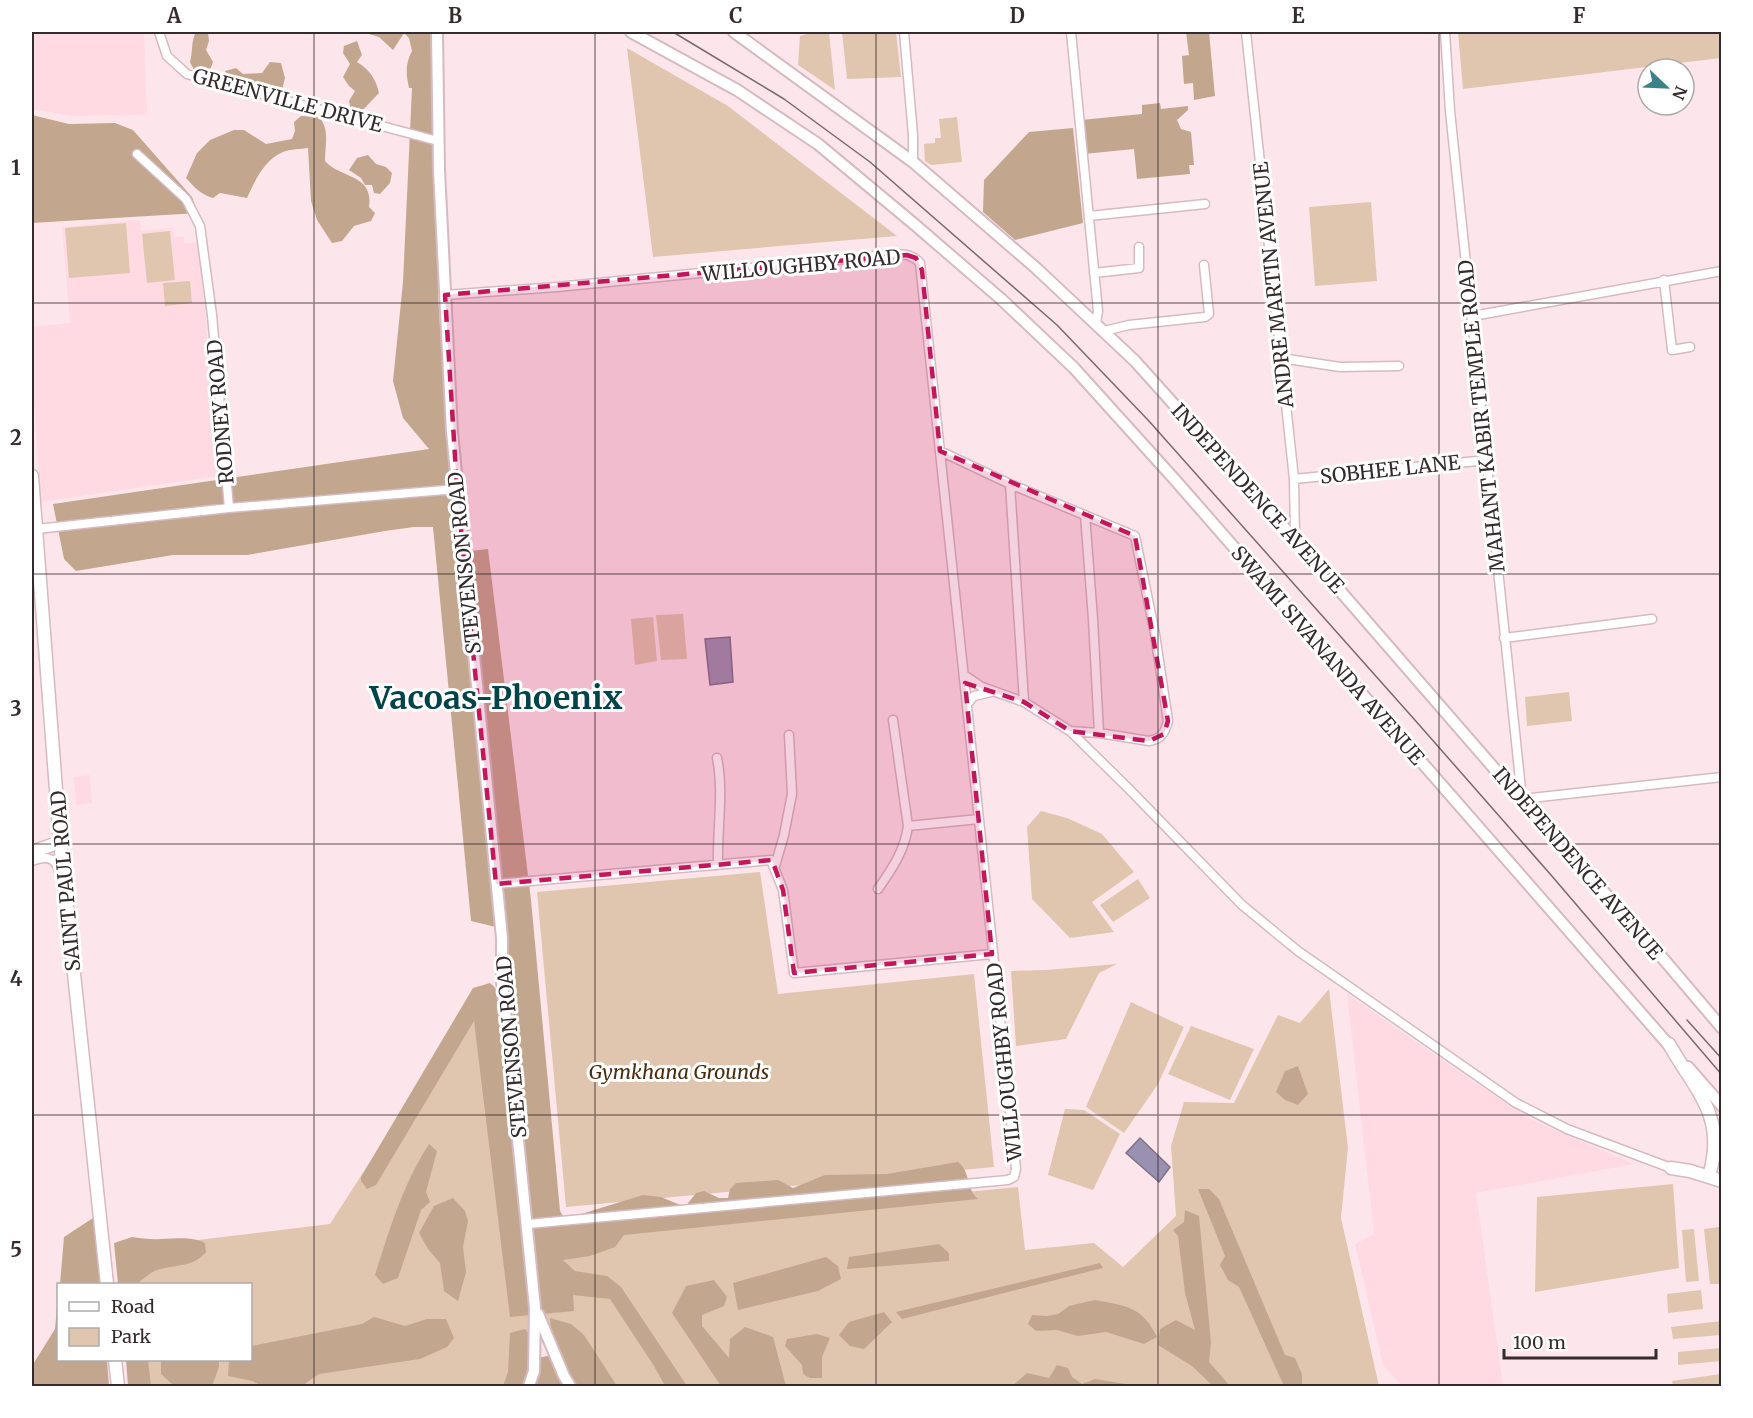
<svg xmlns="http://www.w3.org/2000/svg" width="1753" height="1418" viewBox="0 0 1753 1418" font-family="Merriweather,serif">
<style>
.built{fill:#ffdae3}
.green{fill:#e0c6ae}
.forest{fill:#c2a78e}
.water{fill:#9a91b1;stroke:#7c7289;stroke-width:1.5}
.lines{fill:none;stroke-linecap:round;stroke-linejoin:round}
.minor-casing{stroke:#d6bac1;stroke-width:11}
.tertiary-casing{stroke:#d6bac1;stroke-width:14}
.secondary-casing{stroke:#d6bac1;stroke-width:15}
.minor{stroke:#fff;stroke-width:8}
.tertiary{stroke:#fff;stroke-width:10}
.secondary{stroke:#fff;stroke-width:12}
.tram{stroke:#78696c;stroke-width:1.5}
.marked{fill:#c2185b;fill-opacity:0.2;stroke:#c2185b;stroke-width:4.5;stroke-dasharray:12 8;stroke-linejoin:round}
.grid{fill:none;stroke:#352a2c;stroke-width:1.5;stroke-opacity:0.55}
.labels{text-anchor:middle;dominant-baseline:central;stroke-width:6;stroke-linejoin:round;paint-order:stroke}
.street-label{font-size:20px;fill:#352a2c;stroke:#fff}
.park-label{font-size:20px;font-style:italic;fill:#492d0c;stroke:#fff}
.town-label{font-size:32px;font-weight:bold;fill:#004348;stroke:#fff}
.neatline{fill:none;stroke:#352a2c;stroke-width:2}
.grid-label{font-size:20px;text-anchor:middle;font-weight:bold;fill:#352a2c}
</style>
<rect width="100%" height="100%" fill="#fde6eb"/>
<path class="built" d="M32,32H144L147,115L70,116L32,109Z
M140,220L141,231L173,228L174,237H184V243L200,242L218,476L41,502L32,373V327L70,323L62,227Z
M90,775L92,803L76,805L74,777Z
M1347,994L1477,1084L1534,1121L1634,1164L1476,1193L1503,1385L1403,1386L1383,1365L1355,1244L1374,1234Z"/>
<path class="green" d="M808,32H829L835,90L798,65L800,36L807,34Z
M842,32H896L901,77L847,79Z
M1458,32H1721V58L1463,89Z
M627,48L728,106L897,236L653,257Z
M957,117L962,162L931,165L925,161L924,144L935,143V138H941L939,119Z
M1371,202L1377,281L1315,286L1309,207Z
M126,223L130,273L69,278L65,228Z
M170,231L175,280L147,283L142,234Z
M190,281L192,303L165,306L163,283Z
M683,614L687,659L661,660L656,615Z
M653,617L657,661L635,665L631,619Z
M1569,692L1572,721L1527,726L1525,697Z
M1041,811L1067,818L1102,834L1134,872L1092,902L1114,932L1070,938L1032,899L1027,827Z
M760,872L778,994L974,974L994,1167L566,1207L537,892Z
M1138,879L1150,898L1113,922L1100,905Z
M1117,964L1099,973L1066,1039L1016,1046L1011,971L1046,970Z
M1329,989L1348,1148L1341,1218L1379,1386H588L557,1330L528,1333L519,1386H137L135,1360H250V1284H126L123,1249L330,1224L476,997L536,1233L1018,1187L1025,1250L1094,1243L1123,1267L1176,1216L1171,1146L1184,1102L1234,1103L1278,1015L1300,1023Z
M1131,1002L1184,1027L1158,1084L1124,1133L1086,1107Z
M1191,1026L1254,1049L1230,1100L1168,1074Z
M1065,1109L1084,1110L1120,1134L1093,1190L1048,1175Z
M1673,1184L1679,1268L1535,1292L1537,1197Z
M1719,1227L1722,1246L1721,1284H1710L1704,1229Z
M1694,1229L1699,1281L1686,1282L1682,1230Z
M1701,1290L1703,1309L1668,1313L1667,1294Z
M1721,1321V1335L1673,1339L1671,1327Z
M1721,1348V1361L1678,1365V1352Z
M1721,1374V1386H1673L1672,1381Z"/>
<path class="forest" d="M196,32H208L209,41L206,50L213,62L210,70L196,74L190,62C193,52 191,40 196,32Z
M362,32H432L438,141V295L448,448L463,543L462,552L488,549L531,900L560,1211L565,1219L643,1195L661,1197L685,1207L696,1193L704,1191L719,1198H728L730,1189L736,1183L778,1180L793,1188L825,1175L887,1174L958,1162C971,1172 966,1189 978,1199L624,1235L615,1247L590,1256L563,1260L575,1271L607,1276L621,1287L687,1386H665L654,1366L610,1299L573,1295L574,1311L510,1317L474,1021L376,1185L367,1189L361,1181V1177L473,988L490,983C507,996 505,1026 508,1046L516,1049L504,929L471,921L433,527H414L385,531L247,555H173L76,571L64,559L53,504L429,449L403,418L393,381L403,282L412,88H409C406,74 405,64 412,51L409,38L404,33L393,50L379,37Z
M1186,32H1209L1215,96L1194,100L1193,83L1184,84L1182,56L1189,55Z
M357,41L362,55L357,62C370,70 376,79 379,93L359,114L351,111L349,101L355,91L349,86L343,77L350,64L343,53L344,46Z
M270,62L281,63L285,78L282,90L270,94L265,87L253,89L228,83L225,71L236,68L243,74L262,73Z
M1160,103L1161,109L1188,106V110L1177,120L1181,129L1191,132L1194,165H1189L1190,174L1137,179L1134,149L1084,154L1081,120L1142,114V105Z
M32,115L69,124L115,123L133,130L192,197L198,213L32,223Z
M301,116L319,117C330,129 325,145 325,161C341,179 374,174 369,207L375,213L371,221L354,226L342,241L332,243L317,220L311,201L308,148C301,149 290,149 283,152C264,160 255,181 247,198L220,193L213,198C200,194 195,188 186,178L197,153L210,140L234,130H244L266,144L292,139L295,131L294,122Z
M1073,128L1083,223L1015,240L983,212L984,180L1029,132Z
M368,155L376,164L386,167L392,173L390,183L380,194L374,193L372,185H365L361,178L349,170L357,158Z
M1298,1066L1308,1094L1298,1105L1285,1100L1276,1092L1285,1071Z
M429,1144L437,1151L426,1192L430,1202L421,1210L398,1278L383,1284L375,1275C389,1231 403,1184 429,1144Z
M1198,1189H1209L1219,1199L1285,1355L1295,1358L1302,1374V1386H1284L1239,1287L1228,1280L1220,1265L1225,1256Z
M453,1198L465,1211L468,1221L463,1247L466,1272L458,1301L444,1291L440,1263L428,1249L419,1233L434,1206Z
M1185,1210L1199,1216L1211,1343L1209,1362L1230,1386H1213L1192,1366L1158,1345L1160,1329L1176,1320L1195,1330L1185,1293L1178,1236L1173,1230L1184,1222Z
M93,1218L100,1284H60L64,1237Z
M132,1237C141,1238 151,1240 161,1239C177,1239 190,1236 205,1243L206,1252C193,1268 175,1264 157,1270C151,1272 145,1278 140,1281V1284H118L114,1243Z
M939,1244L949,1253V1261L847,1269L849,1257Z
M826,1257L838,1266L841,1279L818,1291L738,1310L733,1283Z
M1100,1263L1103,1268L902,1319L896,1312Z
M714,1280L727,1297L724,1306L702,1315V1326L729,1358L730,1339L745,1327L773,1337L786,1386H721L672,1313L686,1286Z
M58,1296V1360H107L109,1386H32V1366L55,1329Z
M1095,1300C1126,1306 1142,1306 1157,1337L1144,1344L1106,1332L1078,1336L1057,1330L1036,1331L1028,1324L1032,1315L1047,1316L1058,1314L1069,1306Z
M884,1312L892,1322L864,1349L850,1346L839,1335L849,1322Z
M374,1317L405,1326L427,1319H446L454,1338L447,1347L420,1359L319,1374L306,1383L304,1386H263L252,1381L228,1376L229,1360H250L251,1346L362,1324Z
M550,1318L571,1324L584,1335L617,1386H503L508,1372L510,1333L525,1329L531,1336L537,1358L553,1355Z
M817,1334L830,1338L822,1357V1378H810L803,1374L802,1365L785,1346L787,1339Z
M126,1360H148L151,1386H128Z
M161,1360H219V1367L212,1386H174L161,1374Z
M1057,1365L1068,1368L1072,1377L1082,1384L1095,1379L1138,1386H1012L1027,1373L1049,1378Z"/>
<path class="water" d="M730,637L733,682L710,685L705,639Z
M1140,1138L1170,1167L1159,1182L1126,1153Z"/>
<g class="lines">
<defs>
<path id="minor" d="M159,32L167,56L187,74L438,141
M904,32L913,135V162
M1071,32L1098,311L1096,323
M1246,32L1294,479L1295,539
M1445,32L1450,111L1522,799L1722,777
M137,154L186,199L200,226L212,315L229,508
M1089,216L1205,204
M1094,273L1139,268V247
M1664,280L1672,350L1690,347
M445,295L557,287L895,254C905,254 913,255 920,263L1016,1169L1014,1177L1008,1180L528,1224
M1473,316L1722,271
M1104,331L1129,325L1205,317L1209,314L1204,265
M1281,358L1340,367L1399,366
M940,451L1010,484L1135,536L1155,634L1168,721C1165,733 1161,739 1149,741L1099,733L1070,731
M1294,479L1487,460
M1010,484L1024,702
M1085,515L1093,619L1099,733
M37,529L229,508L457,489
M1504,638L1652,619
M964,675L982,687L1024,702L1070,731L1129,789L1242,905L1298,951L1516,1103L1567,1129L1671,1168
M968,703L974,696L991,692
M717,758C724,792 717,829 718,864
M908,826L979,819
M32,861C45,856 55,856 59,871
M775,866L784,835L792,794L789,735
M496,884L771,860L783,890L794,973L992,954
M878,889C892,869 905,850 908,826L893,720"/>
<path id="tertiary" d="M437,32L439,170L452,432L502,938V981L535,1308L534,1371L529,1386
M631,32L737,90L818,144L914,224L1001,299L1074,368L1176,481L1674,1051
M734,32L913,162L1036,268L1135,361L1316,563L1545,827L1649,942L1722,1028
M1688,1067L1722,1106
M538,1314L564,1376L570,1386"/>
<path id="secondary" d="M32,476L60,842L107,1284
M32,852L60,842
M1669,1044C1696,1092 1727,1116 1709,1176
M1671,1168L1690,1171L1722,1181
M115,1360L118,1386"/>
</defs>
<use href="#minor" class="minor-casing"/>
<use href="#tertiary" class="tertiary-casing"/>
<use href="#secondary" class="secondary-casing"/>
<use href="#minor" class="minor"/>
<use href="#tertiary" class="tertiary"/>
<use href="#secondary" class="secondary"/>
<path class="tram" d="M673,32L784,99L870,162L1057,325L1148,420L1414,719L1551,875L1722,1075
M1687,1020L1722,1059"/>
</g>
<path class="marked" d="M907,255L916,258L922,270L940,451L1135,536L1168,721L1164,734L1149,741L1070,731L1024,702L965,683L992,954L794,973L783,890L772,860L496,884L457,489L445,295Z"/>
<path class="grid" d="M314,32V1386M595,32V1386M876,32V1386M1158,32V1386M1439,32V1386M32,303H1722M32,574H1722M32,844H1722M32,1115H1722"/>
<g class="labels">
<g class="street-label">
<text transform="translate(288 100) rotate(15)">GREENVILLE DRIVE</text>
<text transform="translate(801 265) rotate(-5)">WILLOUGHBY ROAD</text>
<text transform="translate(1273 285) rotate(-96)">ANDRE MARTIN AVENUE</text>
<text transform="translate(220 412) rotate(-95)">RODNEY ROAD</text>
<text transform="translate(1481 416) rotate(-96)">MAHANT KABIR TEMPLE ROAD</text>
<text transform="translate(1390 469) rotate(-6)">SOBHEE LANE</text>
<text transform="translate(1258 498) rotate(48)">INDEPENDENCE AVENUE</text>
<text transform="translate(464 563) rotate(-96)">STEVENSON ROAD</text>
<text transform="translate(1328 655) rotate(49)">SWAMI SIVANANDA AVENUE</text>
<text transform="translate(1578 863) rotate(49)">INDEPENDENCE AVENUE</text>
<text transform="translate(65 881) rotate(-95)">SAINT PAUL ROAD</text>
<text transform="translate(511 1047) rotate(-95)">STEVENSON ROAD</text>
<text transform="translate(1004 1062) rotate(-96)">WILLOUGHBY ROAD</text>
</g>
<g class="park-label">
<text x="679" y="1071">Gymkhana Grounds</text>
</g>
<g class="town-label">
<text x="496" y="698">Vacoas-Phoenix</text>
</g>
</g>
<rect width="1753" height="1418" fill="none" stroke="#ffffff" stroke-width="66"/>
<rect x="57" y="1283" width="195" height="78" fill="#ffffff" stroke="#aeaaab" stroke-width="1.5"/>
<rect x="69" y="1302" width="30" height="9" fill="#ffffff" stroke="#aeaaab" stroke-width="1.5"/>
<text x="111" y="1313" font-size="18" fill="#352a2c">Road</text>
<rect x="69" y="1328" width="30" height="18" fill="#e0c6ae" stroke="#aeaaab" stroke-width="1.5"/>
<text x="111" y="1343" font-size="18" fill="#352a2c">Park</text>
<g transform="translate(1666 87) rotate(113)"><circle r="28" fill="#ffffff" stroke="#aeaaab" stroke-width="1.5"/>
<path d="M0-4.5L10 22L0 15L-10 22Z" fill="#3a8288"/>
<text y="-9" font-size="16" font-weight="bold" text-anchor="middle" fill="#352a2c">N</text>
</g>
<path d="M1504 1349v9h152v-9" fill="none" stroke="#352a2c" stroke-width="3"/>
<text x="1513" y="1349" font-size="18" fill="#352a2c" stroke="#ffffff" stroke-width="4.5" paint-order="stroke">100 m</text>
<rect x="33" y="33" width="1687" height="1352" class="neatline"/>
<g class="grid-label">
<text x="174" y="23">A</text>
<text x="455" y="23">B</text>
<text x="736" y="23">C</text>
<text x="1017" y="23">D</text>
<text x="1298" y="23">E</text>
<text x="1579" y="23">F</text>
<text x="16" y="175">1</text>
<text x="16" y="445">2</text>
<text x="16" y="716">3</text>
<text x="16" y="986">4</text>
<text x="16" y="1257">5</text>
</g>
</svg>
